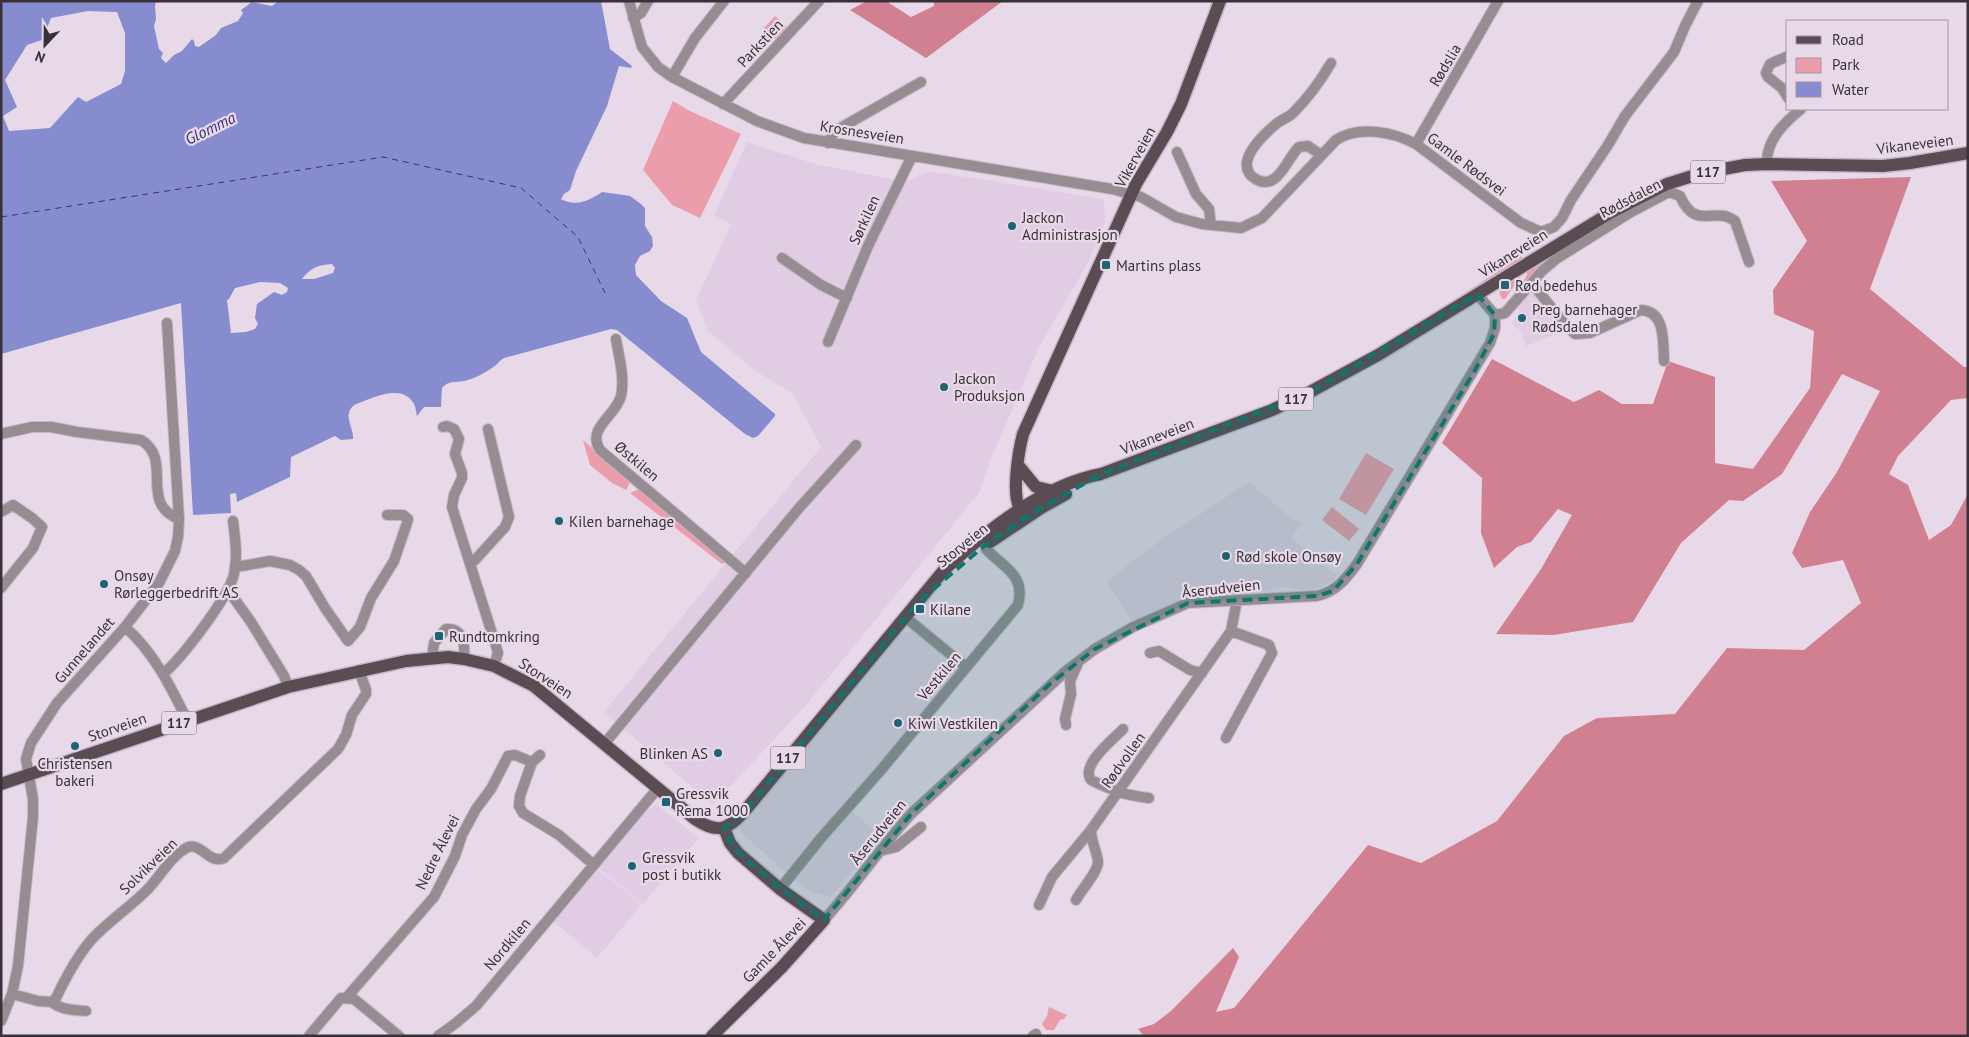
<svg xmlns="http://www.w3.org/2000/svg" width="1969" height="1037" viewBox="0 0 1969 1037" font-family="'PT Sans',sans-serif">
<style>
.built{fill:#e1cde3}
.green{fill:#ec9dac}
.forest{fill:#d08090}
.water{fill:#878ccf;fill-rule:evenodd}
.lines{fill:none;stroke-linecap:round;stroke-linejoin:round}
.ferry{stroke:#353181;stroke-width:1;stroke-dasharray:6 5;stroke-linecap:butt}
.minor-casing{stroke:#c5b8c6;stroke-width:12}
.major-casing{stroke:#c5b8c6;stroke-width:15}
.minor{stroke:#968d92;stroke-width:10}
.major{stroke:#5a4c53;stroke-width:12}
.marked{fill:#0f766e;fill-opacity:0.2;stroke:#0f766e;stroke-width:4;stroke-dasharray:10 6;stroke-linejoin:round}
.poi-dot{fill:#1e6574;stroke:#e8d9e9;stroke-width:2}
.labels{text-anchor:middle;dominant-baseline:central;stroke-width:4.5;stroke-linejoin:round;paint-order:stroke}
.shield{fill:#e8d9e9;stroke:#6d646d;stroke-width:1}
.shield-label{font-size:14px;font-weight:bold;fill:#383238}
.street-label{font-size:15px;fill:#383238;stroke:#e8d9e9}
.poi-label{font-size:15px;fill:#383238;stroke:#e8d9e9;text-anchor:start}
.water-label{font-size:16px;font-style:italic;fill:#353181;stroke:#e8d9e9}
</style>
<rect width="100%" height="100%" fill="#e8d9e9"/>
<path class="built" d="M747,142L815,164L906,182L929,171L1104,199L1105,223L1087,265L1040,345L992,456L979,493L806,705L713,805L604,712L821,447L793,394L754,370L708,331L696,301L731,224L714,215Z
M1528,294L1536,295L1566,330L1526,346L1520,330L1511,324L1520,310L1517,308Z
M1249,482L1292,519L1302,523L1291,538L1337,575L1334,580L1314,590H1303L1283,587L1260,592L1187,598L1132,621L1106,582L1158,542Z
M913,631L941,651L967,674L852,810L881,839L830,897L810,891L795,881L741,832V827L900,634Z
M656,804L699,838L643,904L597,867L637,819Z
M596,868L642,904L597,958L552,920Z"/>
<path class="green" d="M775,16L790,30L778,42L764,28Z
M673,101L690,111L741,134L700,218L672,205L643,170Z
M1676,185L1678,188L1648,200L1551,259L1506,306L1527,275V272L1523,273L1505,299H1502L1499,292L1511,285L1510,283L1518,274L1593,228Z
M1519,254L1523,259L1446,307L1445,306L1494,274Z
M583,440L631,481L626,490L612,483L590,465Z
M1366,453L1394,469L1366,515L1339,499Z
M641,488L727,562L722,564L630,493Z
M1332,507L1359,529L1349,541L1322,520Z
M1049,1007L1067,1015L1064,1019L1060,1020L1054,1030H1046L1042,1024L1047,1016Z"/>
<path class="forest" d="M867,1H886L911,17L934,6V1H1003L926,58L850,10Z
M1911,177L1870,289L1964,367H1968V398L1951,400L1898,456L1889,474L1908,485L1929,540L1951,525L1968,494V1036H1144L1138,1029L1154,1024L1171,1011L1233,948L1239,957L1216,1012L1234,1008L1368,845L1421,863L1497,821L1564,736L1597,718L1675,714L1727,648L1804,650L1861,603L1843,560L1802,568L1792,553L1810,512L1837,472L1880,391L1842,374L1782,474L1743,501L1729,500L1681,543L1633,622L1554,635L1496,634L1541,569L1572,515L1558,509L1531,542L1517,547L1494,568L1481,533L1482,478L1442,443L1492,359L1574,402L1599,390L1622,404H1653L1668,361L1715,377V463L1753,469L1810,388L1814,331L1774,314L1773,290L1807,241L1771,181Z"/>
<path class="water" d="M1,1H156L155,6L156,19L154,26L159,49L163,53L161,58L166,63L174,55L182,51L192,39L194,41L195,46L199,47L216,35L221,28L238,21L243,13L241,10L252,2L272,6L278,1H601L610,49L632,66L631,68L619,66L607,106L576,171L570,190L564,194L561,199C575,207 589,201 602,192L630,196L641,204L645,208V226L652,237L653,246L650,251L640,256L635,265L636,275L661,301L687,318L701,352L775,414V416L758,436L753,438L745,434L617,330L611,329L504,358C500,360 499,363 496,365C487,372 474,379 464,381C455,383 449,380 442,388L441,407H424L417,416C416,412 416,408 414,404C402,382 371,399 354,405C342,416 354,427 353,439L341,440L335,436L291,457L290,477L237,502L236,493L230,494L231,513L193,515L181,303L1,354ZM88,11L117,12L125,33V71L121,84L86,102L78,97L50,128L9,131L3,116L17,107L5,80L27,45L42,40L51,18ZM332,264L335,268L333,273L314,279H302C310,268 318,265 332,264ZM260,282L280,283L288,288L287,292L282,295L274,292L257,304L255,318L258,324L255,329L246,332L231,333L227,300L229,299L235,288Z"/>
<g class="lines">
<path class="ferry" d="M1,217L383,157L521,188L578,237L605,293"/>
<defs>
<path id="minor" d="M629,1L642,47L658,67L672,77L757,121L804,138L1112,189L1141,197L1176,217L1202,224L1241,228L1262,218L1336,140C1359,125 1393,132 1416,144L1521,223L1541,232L1554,227L1562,218L1571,200L1608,145L1625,116L1674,52L1685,26L1698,1
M633,18L641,13L648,1
M1788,56L1770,64L1766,73L1768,77L1782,88L1788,98
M672,77L695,38L724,1
M723,104L819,1
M828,143L835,131L921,82
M1416,144L1498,1
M1177,152L1196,194L1209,209L1211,225
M1321,155L1308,146L1299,147C1287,158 1277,194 1254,178C1233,163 1263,135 1275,125C1281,119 1289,118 1294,112C1308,98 1321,80 1331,63
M1767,164C1766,140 1784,123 1801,109
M782,258L821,285L847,298
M1532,283L1562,321L1575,334L1590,333L1641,310C1666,311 1663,343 1664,361
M1495,315L1505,313L1542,271L1556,259L1631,212L1667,193H1672L1680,196C1696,232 1714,205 1735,221L1749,262
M616,339C619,357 625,378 621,396C616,416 586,428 600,450L746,573
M828,342L868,246L912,156
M443,427L447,426L454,429L459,439L455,454L462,473V478L454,495L452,507L496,646L498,653L494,666
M1,434L32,427H51L77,432L141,440C174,460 138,503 179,519
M1,512L13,505L32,518L42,527L33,548L1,588
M470,562L475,560L505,527L509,517L488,429
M235,565L242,566L270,561L290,565L299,570L306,576L325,608L348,641L360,627L371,598L394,561L407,523L408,519L403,515H387
M228,590L251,622L284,676L288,687
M905,617L966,667
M125,627C153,651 171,687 187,720
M1150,653L1159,651L1190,670L1202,673
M432,658L434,643L446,629C464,628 465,645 464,659
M163,674C182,658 229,597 234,574C238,557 235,538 233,521
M1066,725L1065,719L1071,694L1070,681L1078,663
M1123,729C1113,740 1080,765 1091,780C1114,791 1124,795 1149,798
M1226,738L1272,653L1269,645L1231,631
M605,743L799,508L856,445
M540,755L532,762L520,796L519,806L523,813L559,835L594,865
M880,851L896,847L921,827
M780,889L821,838L881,770L1018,605C1026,575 1004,568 986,549
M1076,900C1081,890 1098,872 1098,862C1097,851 1091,842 1091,830
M1039,905L1052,877L1091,830L1231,631L1237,600
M824,920C855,886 881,847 912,813L1066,671L1095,649L1133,627L1188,603L1317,596C1336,592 1346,579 1357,564L1490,343L1495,328V315L1477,294
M12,994L38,1001L52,1002L56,998C66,977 77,956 92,939C109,921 130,907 147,890C160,877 169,858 186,848C200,840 209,865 224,858L338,749L346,735L352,715L366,694V690L359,670
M347,997L434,897L455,856L462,835L476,809L491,789L508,756L515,755L532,762
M52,1002C60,1010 75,1010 86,1011
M1,1021L12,994L18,966L33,817V799L26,759L31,743L57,703L125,627L159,583L175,551L178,537L179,519L167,323
M309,1036L341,998L354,999L399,1036
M438,1036L456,1023L476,1006L658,788
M1033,1036L1036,1034"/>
<path id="major" d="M1018,465L1036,487L1053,491
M1029,515C1026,513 1022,511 1020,508C1011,495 1019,449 1023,434L1136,184L1167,132L1181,104L1220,1
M990,542L1041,508L1066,494
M1,784L288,687L406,661L448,657L464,659L494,666L534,686L695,819C720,836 730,828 748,807L944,570C986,531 1043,485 1101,474L1272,410L1308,393L1378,355L1610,213L1667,184L1702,173L1745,165L1767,164L1883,166L1910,163L1968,153
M712,1036L782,967L824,920L780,889L738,853L730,843L724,828"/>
</defs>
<use href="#minor" class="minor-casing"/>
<use href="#major" class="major-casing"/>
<use href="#minor" class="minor"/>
<use href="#major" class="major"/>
</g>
<path class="marked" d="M1477,294L1495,315L1494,334L1474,372L1357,564L1333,591L1317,596L1188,603L1095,649L1051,683L912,813L824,920L780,889L733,848L724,828L748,807L917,603L984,546L1029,515L1101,474L1308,393Z"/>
<g class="poi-dot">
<circle cx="1012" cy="226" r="5"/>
<rect x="1101" y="260" width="10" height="10" rx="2.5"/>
<rect x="1500" y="280" width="10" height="10" rx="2.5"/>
<circle cx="1522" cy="318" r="5"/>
<circle cx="944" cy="387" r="5"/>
<circle cx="559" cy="521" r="5"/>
<circle cx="1226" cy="556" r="5"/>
<circle cx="104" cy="584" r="5"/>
<rect x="915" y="604" width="10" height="10" rx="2.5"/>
<rect x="434" y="631" width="10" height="10" rx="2.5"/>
<circle cx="898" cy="723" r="5"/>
<circle cx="75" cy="746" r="5"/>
<circle cx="718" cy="753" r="5"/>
<rect x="661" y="797" width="10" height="10" rx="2.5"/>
<circle cx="632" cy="866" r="5"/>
</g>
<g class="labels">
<g class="shield">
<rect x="1690.5" y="160.5" width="35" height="23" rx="4"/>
<rect x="1278.5" y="387.5" width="35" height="23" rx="4"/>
<rect x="161.5" y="711.5" width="35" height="23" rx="4"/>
<rect x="770.5" y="746.5" width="35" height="23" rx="4"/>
</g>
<g class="shield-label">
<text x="1708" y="172">117</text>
<text x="1296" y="399">117</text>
<text x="179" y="723">117</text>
<text x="788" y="758">117</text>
</g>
<g class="street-label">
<text transform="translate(760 43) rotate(-47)">Parkstien</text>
<text transform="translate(1445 65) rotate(-59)">Rødslia</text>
<text transform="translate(862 132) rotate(9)">Krosnesveien</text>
<text transform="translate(1915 144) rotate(-7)">Vikaneveien</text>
<text transform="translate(1135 157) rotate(-61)">Vikerveien</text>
<text transform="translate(1467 164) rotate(37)">Gamle Rødsvei</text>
<text transform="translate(1630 198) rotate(-28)">Rødsdalen</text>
<text transform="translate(864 220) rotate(-65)">Sørkilen</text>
<text transform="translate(1513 253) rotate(-32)">Vikaneveien</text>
<text transform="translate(1157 436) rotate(-21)">Vikaneveien</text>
<text transform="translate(637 461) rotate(40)">Østkilen</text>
<text transform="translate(962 545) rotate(-39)">Storveien</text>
<text transform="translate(1221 588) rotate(-6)">Åserudveien</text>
<text transform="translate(84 650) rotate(-49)">Gunnelandet</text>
<text transform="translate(939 676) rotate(-50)">Vestkilen</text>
<text transform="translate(546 678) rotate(33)">Storveien</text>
<text transform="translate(117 727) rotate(-19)">Storveien</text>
<text transform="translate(1123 760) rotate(-55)">Rødvollen</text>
<text transform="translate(878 832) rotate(-51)">Åserudveien</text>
<text transform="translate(437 852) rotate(-64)">Nedre Ålevei</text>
<text transform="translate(148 866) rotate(-44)">Solvikveien</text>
<text transform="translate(507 944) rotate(-50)">Nordkilen</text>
<text transform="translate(774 950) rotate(-46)">Gamle Ålevei</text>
</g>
<g class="poi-label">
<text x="1022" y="217">Jackon<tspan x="1022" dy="17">Administrasjon</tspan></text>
<text x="1116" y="265">Martins plass</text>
<text x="1515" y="285">Rød bedehus</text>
<text x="1532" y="309">Preg barnehager<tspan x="1532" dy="17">Rødsdalen</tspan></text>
<text x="954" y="378">Jackon<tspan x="954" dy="17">Produksjon</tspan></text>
<text x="569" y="521">Kilen barnehage</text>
<text x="1236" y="556">Rød skole Onsøy</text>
<text x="114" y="575">Onsøy<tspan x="114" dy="17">Rørleggerbedrift AS</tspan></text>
<text x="930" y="609">Kilane</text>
<text x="449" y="636">Rundtomkring</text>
<text x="908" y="723">Kiwi Vestkilen</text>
<text x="708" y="753" text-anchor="end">Blinken AS</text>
<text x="75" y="763" text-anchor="middle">Christensen<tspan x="75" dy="17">bakeri</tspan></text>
<text x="676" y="793">Gressvik<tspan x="676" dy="17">Rema 1000</tspan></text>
<text x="642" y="857">Gressvik<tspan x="642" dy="17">post i butikk</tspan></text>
</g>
<g class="water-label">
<text transform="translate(210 128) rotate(-26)">Glomma</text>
</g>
</g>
<rect width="1969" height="1037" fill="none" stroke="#383238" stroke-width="5"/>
<rect x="1786" y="20" width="162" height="90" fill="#e8d9e9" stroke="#a296a2"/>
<rect x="1796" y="36" width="25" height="8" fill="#5a4c53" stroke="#a296a2"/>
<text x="1832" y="45" font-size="15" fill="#383238">Road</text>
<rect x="1796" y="58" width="25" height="15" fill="#ec9dac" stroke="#a296a2"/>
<text x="1832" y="70" font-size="15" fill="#383238">Park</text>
<rect x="1796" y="82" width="25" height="15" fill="#878ccf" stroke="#a296a2"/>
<text x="1832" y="95" font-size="15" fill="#383238">Water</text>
<g transform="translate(45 45) rotate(202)" stroke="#e8d9e9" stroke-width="4" paint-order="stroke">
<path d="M0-4L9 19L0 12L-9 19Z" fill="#383238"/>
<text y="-8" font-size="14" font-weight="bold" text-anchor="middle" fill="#383238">N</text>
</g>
</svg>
